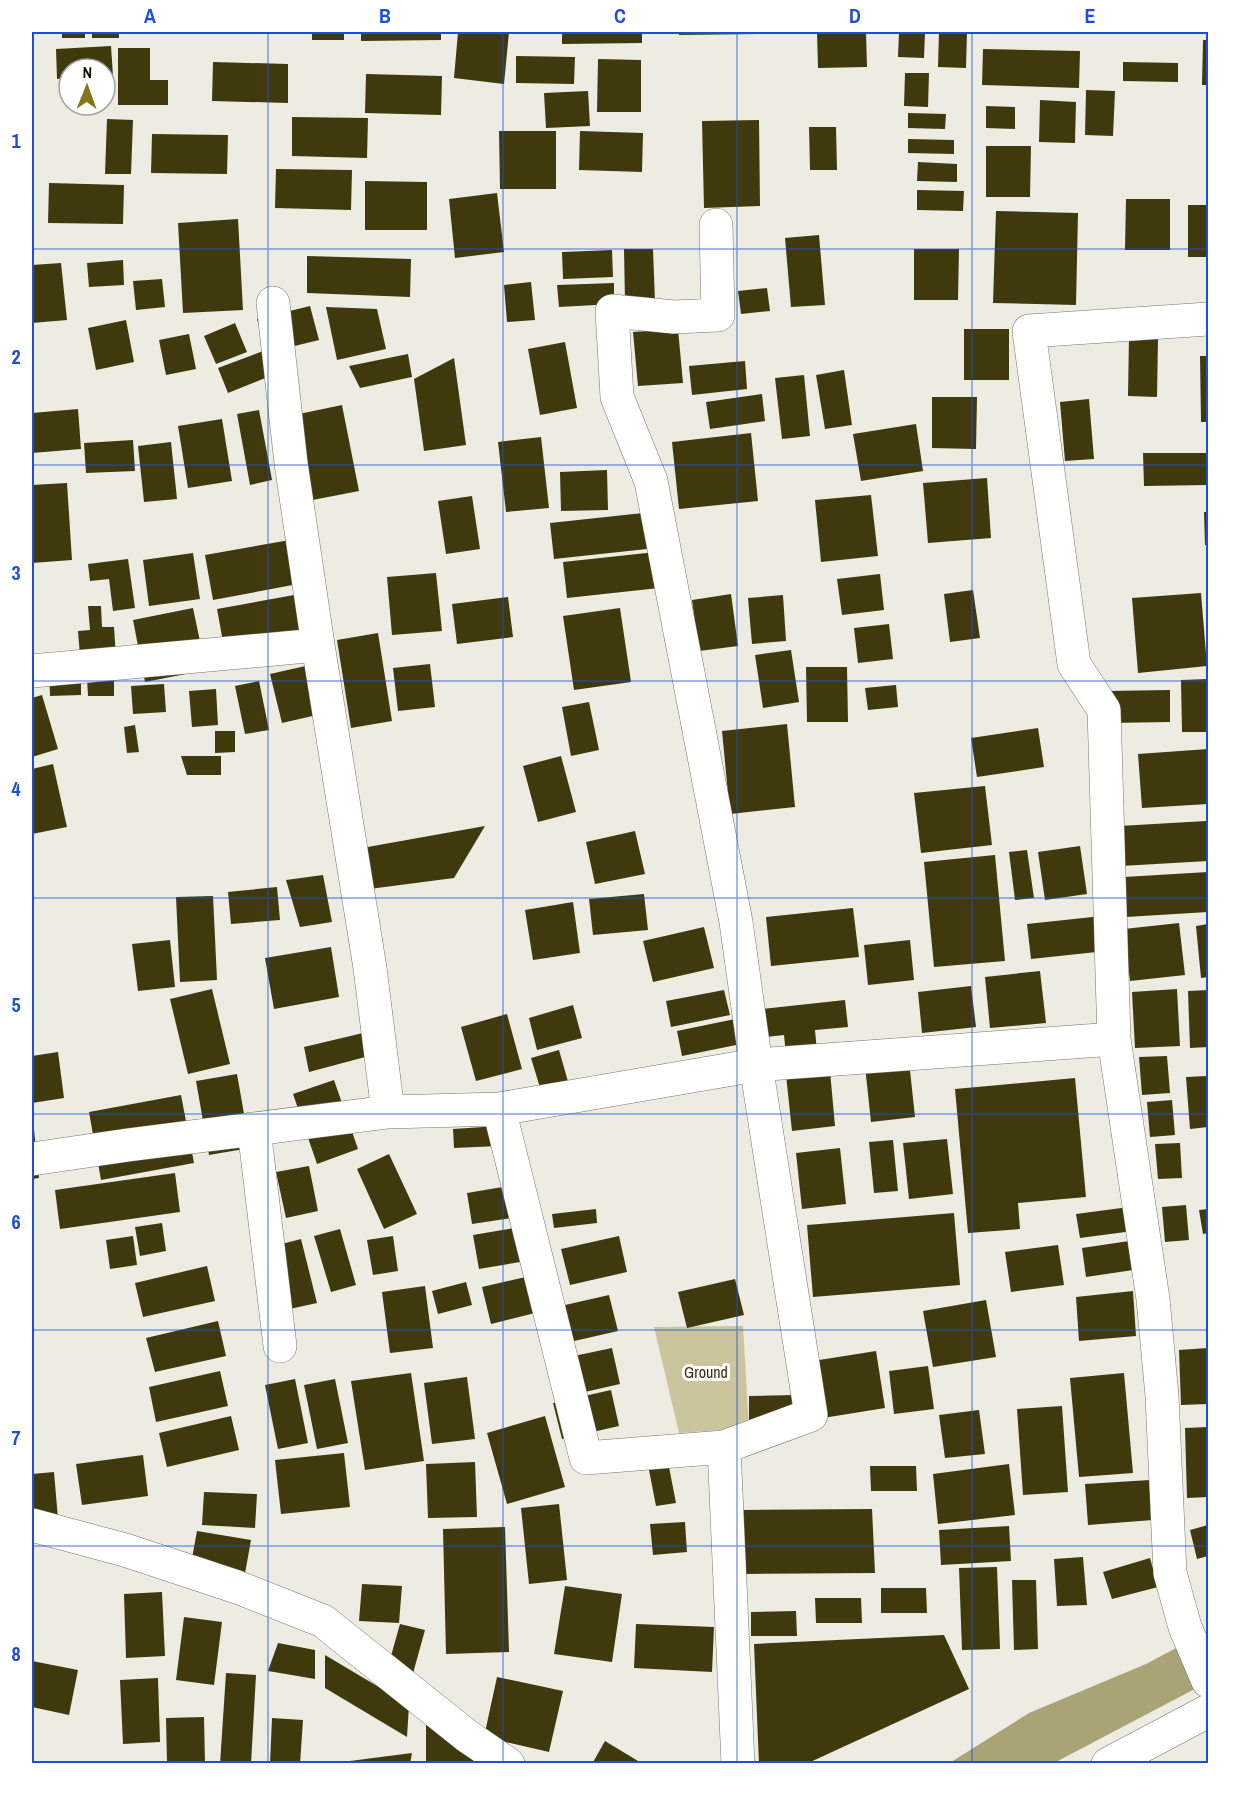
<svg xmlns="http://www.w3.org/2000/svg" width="1240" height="1795" viewBox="0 0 1240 1795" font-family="'Archivo Narrow',sans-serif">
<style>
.green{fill:#cac59d}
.water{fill:#a9a376}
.building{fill:#3f390d}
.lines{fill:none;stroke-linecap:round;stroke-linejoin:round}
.minor-casing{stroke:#77776d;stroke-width:34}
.minor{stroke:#fff;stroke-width:33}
.grid{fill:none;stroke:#1d4ed8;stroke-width:1.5;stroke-opacity:0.55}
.labels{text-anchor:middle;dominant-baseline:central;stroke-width:6;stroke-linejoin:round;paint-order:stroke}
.park-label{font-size:16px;fill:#37320c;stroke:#fff}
.neatline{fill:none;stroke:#1d4ed8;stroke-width:2}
.grid-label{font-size:20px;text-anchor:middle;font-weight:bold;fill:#1d4ed8}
</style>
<rect width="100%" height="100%" fill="#edece2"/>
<path class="green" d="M743,1326L749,1428L679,1433L654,1327Z"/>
<path class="water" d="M1208,1631V1682L1054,1763L948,1764L1029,1713L1146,1664Z"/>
<path class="building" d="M62,32H85V38H62Z
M92,32H119V38H92Z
M312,32H344V40H312Z
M361,32H441V40L361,41Z
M458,32H509L504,84L454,78Z
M562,32H642V43L562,44Z
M679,32H759V34L679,35Z
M817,32H866L867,67L818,68Z
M899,32H925L924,58L898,57Z
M939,32H967L966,68L938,67Z
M1203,40H1208V85H1202Z
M111,46L113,76L105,77V69H69V78L57,79L56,49Z
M118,48H150V80H168V105H118Z
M983,49L1080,51L1079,88L982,85Z
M516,56L575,57L574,84L516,83Z
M598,59L641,60V112H597Z
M213,62L288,64V103L212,101Z
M1123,62L1178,63V82L1123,81Z
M905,73H929L928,107L904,106Z
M366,74L442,76L441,115L365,113Z
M1086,90L1115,91L1113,136L1085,135Z
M588,91L590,126L546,128L544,93Z
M1040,100L1076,102L1075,143L1039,142Z
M986,106L1015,107V129L986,128Z
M908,113L946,114L945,129L908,128Z
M292,117L368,118L367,158L292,156Z
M107,119L133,120L131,174H105Z
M759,120L760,206L704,208L702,121Z
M809,127H836L837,170H810Z
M499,131H556V189H500Z
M580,131L643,133L642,172L579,170Z
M152,134L228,135L227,174L151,173Z
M908,139L954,140V154L908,153Z
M986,146H1031L1030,197H986Z
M918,162L957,164V182L917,181Z
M276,169L352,170L351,210L275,208Z
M365,181L427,182V230H365Z
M49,183L124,185L123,224L48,223Z
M917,190L964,191L963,211L917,210Z
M497,193L504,252L455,258L449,199Z
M1126,199H1170V250H1125Z
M1188,205H1208V257H1188Z
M996,211L1078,213L1076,305L993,303Z
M238,219L243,310L183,313L178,223Z
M819,235L825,305L791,307L785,238Z
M624,249H653L655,302H625Z
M914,249H959L958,300H914Z
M612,250L613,277L563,279L562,252Z
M307,256L411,259L410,297L307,293Z
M123,260L124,285L89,287L87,263Z
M61,263L67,320L32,323V265Z
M162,279L165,307L136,310L133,281Z
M531,282L535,320L507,322L504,285Z
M614,283V304L559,307L557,285Z
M767,288L770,311L741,314L738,291Z
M310,306L319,340L266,353L257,319Z
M326,307L377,309L386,349L337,360Z
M126,320L134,362L96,370L88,328Z
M235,323L247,352L216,364L204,336Z
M678,329L683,383L638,386L633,332Z
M964,329H1009V380H964Z
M189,334L196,369L166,375L159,340Z
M1129,336L1158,338L1157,397L1128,396Z
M565,342L577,408L540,415L528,349Z
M263,351L273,375L228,393L218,368Z
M408,354L412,377L360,388L349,366Z
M1200,356H1208V422H1201Z
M454,358L466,445L424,451L414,379Z
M745,361L747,389L692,395L689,366Z
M844,370L852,425L825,429L816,375Z
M804,375L810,436L782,439L775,378Z
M762,394L765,421L710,429L706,402Z
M932,397H977L976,449L932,448Z
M1089,399L1094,459L1065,461L1060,402Z
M342,405L359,491L297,503L280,418Z
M78,409L81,449L32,453V413Z
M259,410L272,480L250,485L237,414Z
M222,419L232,481L188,488L178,426Z
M916,424L923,471L861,481L853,434Z
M751,433L758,501L679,509L672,442Z
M541,437L549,508L506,512L498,442Z
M133,440L135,471L86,473L84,443Z
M171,442L177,499L144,502L138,446Z
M1143,453H1208V485L1144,486Z
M607,470L608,510L561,511L560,472Z
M987,478L991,538L928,543L923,483Z
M67,483L72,560L32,563V485Z
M871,495L878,556L821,562L815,500Z
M472,496L480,549L446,554L438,501Z
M1204,512H1208V545H1205Z
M643,513L647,549L554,559L550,523Z
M290,540L298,584L213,600L205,555Z
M656,552L659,588L567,598L563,562Z
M193,553L200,599L149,606L143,560Z
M128,559L135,608L113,611L109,579L90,581L88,564Z
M436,573L442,631L392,635L387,577Z
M880,574L884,610L842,615L837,579Z
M973,590L980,638L950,642L944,594Z
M305,593L316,652L228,669L217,609Z
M1201,593L1207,666L1138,673L1132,598Z
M731,594L738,646L699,651L692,600Z
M783,595L786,641L752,644L748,598Z
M508,597L513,637L457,644L452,604Z
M88,606H101L102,627H114L117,673L81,676V695L50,696L49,669L81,668L78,631L90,630Z
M193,608L206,670L145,682L133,620Z
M620,608L631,682L574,690L563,616Z
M889,624L893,659L858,663L854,628Z
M378,633L392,721L351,728L337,640Z
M791,650L799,702L763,708L755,655Z
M430,664L435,707L398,711L393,668Z
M310,665L321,714L282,723L270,674Z
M806,667H847L848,722H807Z
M87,678L114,679V696H88Z
M1208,679V732H1182L1181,680Z
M259,681L269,730L245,734L235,686Z
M164,684L166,712L133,714L131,686Z
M896,685L898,707L868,710L865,688Z
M216,689L218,725L192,727L189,691Z
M1170,690V722L1109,723L1108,691Z
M42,695L58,749L32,757V698Z
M589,702L599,750L571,756L562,707Z
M787,724L795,807L730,814L722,731Z
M135,725L139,752L127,753L124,727Z
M1038,728L1044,767L977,777L971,738Z
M215,731H235V752L215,753Z
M1208,749V804L1142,808L1138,754Z
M181,756H221V775H187Z
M561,756L576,812L538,822L523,766Z
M53,764L67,827L32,834V769Z
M985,786L992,845L921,853L914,793Z
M1206,821L1208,861L1121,866L1119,826Z
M485,826L454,878L346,892L362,848Z
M635,831L645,874L595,884L586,842Z
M1080,846L1087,894L1045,900L1038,852Z
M1027,850L1034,898L1015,900L1009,852Z
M995,855L1005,961L934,967L924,862Z
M1208,872V912L1126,917L1124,877Z
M323,875L332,922L300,927L286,880Z
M277,887L280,920L231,924L228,892Z
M644,894L648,930L593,935L589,899Z
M213,896L217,980L180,982L176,897Z
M573,902L580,953L533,960L525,910Z
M853,908L859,957L771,966L766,917Z
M1102,916L1106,951L1031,959L1027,924Z
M1179,923L1185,975L1130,981L1124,929Z
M1208,924V977L1201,978L1196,926Z
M704,927L714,968L653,982L643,941Z
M170,940L175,987L138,991L132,944Z
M910,940L914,980L868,985L864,945Z
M331,947L339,997L274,1009L265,958Z
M1040,971L1046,1023L990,1028L985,977Z
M971,986L976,1027L922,1033L918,992Z
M212,989L230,1064L188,1074L170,999Z
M1177,989L1180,1046L1135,1048L1132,992Z
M724,990L730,1015L671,1027L666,1001Z
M1208,990V1047L1190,1048L1188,991Z
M845,1000L848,1027L815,1030L817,1052L786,1055L784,1035L766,1037L762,1009Z
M573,1005L582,1038L537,1050L529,1018Z
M507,1014L522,1069L476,1081L461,1027Z
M735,1019L741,1044L682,1056L677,1031Z
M363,1033L369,1056L309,1072L304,1047Z
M559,1050L575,1106L548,1114L531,1058Z
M58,1052L64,1098L32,1103V1056Z
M1167,1056L1170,1093L1142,1095L1139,1057Z
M909,1061L915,1117L871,1122L865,1066Z
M830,1071L835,1126L792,1131L786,1075Z
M237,1074L250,1148L209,1155L196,1081Z
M1208,1076V1127L1190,1129L1186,1077Z
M1075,1078L1086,1197L1018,1203L1020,1229L968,1233L955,1089Z
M334,1080L358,1149L317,1164L293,1094Z
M181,1095L194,1163L101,1180L89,1112Z
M1172,1100L1175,1135L1150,1137L1147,1102Z
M32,1120H33L39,1178L32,1179Z
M513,1125L519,1145L454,1148L453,1129Z
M947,1139L953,1194L909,1199L903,1143Z
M893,1140L898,1191L874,1193L869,1142Z
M1180,1143L1182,1178L1158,1179L1155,1144Z
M840,1148L846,1204L802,1209L796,1153Z
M389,1154L417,1214L384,1229L357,1169Z
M309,1166L318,1211L286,1218L276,1172Z
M175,1173L180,1212L60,1229L55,1190Z
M532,1182L538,1214L472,1224L467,1193Z
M1186,1205L1189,1240L1165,1242L1162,1207Z
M1129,1207L1133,1231L1080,1238L1076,1214Z
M596,1209L597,1223L554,1228L552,1214Z
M1208,1209V1233L1203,1234L1199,1210Z
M954,1213L960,1285L813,1297L807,1225Z
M162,1223L166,1251L140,1256L135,1227Z
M538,1224L544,1258L479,1269L473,1235Z
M340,1229L356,1285L331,1292L314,1236Z
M133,1236L137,1265L110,1269L106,1240Z
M393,1236L398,1271L373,1275L367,1240Z
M619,1236L627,1272L570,1285L561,1249Z
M301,1239L317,1303L285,1310L270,1247Z
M1136,1240L1140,1269L1086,1277L1082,1248Z
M1058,1245L1064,1285L1011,1292L1005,1252Z
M207,1266L215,1301L143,1317L135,1283Z
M539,1274L547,1310L491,1324L482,1287Z
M735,1279L744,1315L687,1328L678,1292Z
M466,1282L472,1305L438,1314L432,1291Z
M425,1286L433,1348L390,1353L382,1292Z
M1133,1291L1136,1336L1079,1341L1076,1297Z
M609,1295L618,1331L561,1344L552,1308Z
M986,1300L996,1357L933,1367L923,1311Z
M218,1321L226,1356L155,1372L146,1338Z
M612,1348L620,1384L563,1397L555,1360Z
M1208,1348V1404L1181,1405L1179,1350Z
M876,1351L885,1408L823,1418L813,1361Z
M928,1366L934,1409L894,1414L889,1371Z
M220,1371L228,1406L156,1422L149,1387Z
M411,1373L424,1461L365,1470L351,1381Z
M1124,1373L1133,1473L1079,1477L1070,1378Z
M467,1377L475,1439L432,1444L424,1383Z
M295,1379L308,1443L278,1449L265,1385Z
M335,1379L348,1443L317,1449L304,1385Z
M611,1390L619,1426L562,1439L553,1403Z
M795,1395V1419L749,1420V1396Z
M1062,1406L1068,1492L1023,1495L1017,1409Z
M979,1410L985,1454L945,1458L939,1415Z
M231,1416L239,1450L167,1467L159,1433Z
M545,1416L565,1487L507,1504L487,1433Z
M1208,1427V1497L1187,1498L1185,1428Z
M344,1453L350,1507L281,1514L275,1460Z
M143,1455L148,1496L82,1505L76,1464Z
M475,1462L477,1517L428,1518L426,1464Z
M1009,1464L1015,1515L938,1524L933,1474Z
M870,1466H916L917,1491H871Z
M669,1467L676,1503L656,1506L649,1470Z
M54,1472L58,1519L32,1522V1474Z
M1150,1480L1153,1520L1088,1525L1085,1484Z
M204,1492L257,1494L255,1528L202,1525Z
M559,1504L567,1580L529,1584L521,1508Z
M872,1509L875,1573L745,1574L741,1510Z
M685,1522L687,1552L653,1555L650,1524Z
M1208,1525V1556L1197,1559L1190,1530Z
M1009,1526L1011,1561L941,1565L939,1530Z
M505,1527L509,1652L446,1654L443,1529Z
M197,1531L251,1540L244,1579L190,1569Z
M1083,1557L1087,1605L1057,1606L1054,1559Z
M1150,1558L1158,1587L1112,1599L1103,1572Z
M997,1567L1000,1649L962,1650L959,1568Z
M1012,1580H1036L1038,1649L1014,1650Z
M362,1584L402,1586L399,1623L359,1621Z
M565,1586L622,1594L612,1662L554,1654Z
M881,1588H926L927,1613H881Z
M162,1592L165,1656L126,1658L124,1594Z
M815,1598H861L862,1623H816Z
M796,1611L797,1636H751V1612Z
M184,1617L222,1622L214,1685L176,1680Z
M400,1624L425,1630L412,1677L389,1663Z
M636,1624L714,1627L712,1672L634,1668Z
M944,1635L969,1689L806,1764H759L754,1644Z
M278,1643L315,1650V1679L268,1671Z
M325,1655L409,1705L407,1737L325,1688Z
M32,1661L78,1670L69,1715L32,1707Z
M226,1673L256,1675L251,1764H220Z
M497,1677L563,1691L549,1752L484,1737Z
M158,1678L160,1742L123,1744L120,1680Z
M204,1717L205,1764H167L166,1718Z
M272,1718L303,1720L300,1764H270Z
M426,1720L479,1764H426Z
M605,1741L643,1764H592Z
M412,1753L410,1764H350V1761Z"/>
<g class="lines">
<defs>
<path id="minor" d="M716,225L718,315L674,317L612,311L617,397L651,481L736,922L756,1065L811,1415L724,1447L738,1764
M273,303L291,463L318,645
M1208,319L1029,331L1074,664L1104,710L1114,1039L1153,1299L1162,1396L1170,1573L1185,1627L1208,1681
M32,671L318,645L370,968L388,1112
M499,1109L586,1458L724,1447
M254,1129L280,1346
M32,1159L128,1145L388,1112L499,1109L756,1065L1114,1039
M32,1525L125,1550L237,1587L323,1621L467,1736L508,1764
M1108,1764L1208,1711"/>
</defs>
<use href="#minor" class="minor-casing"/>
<use href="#minor" class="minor"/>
</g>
<path class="grid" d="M268,32V1764M503,32V1764M737,32V1764M972,32V1764M32,249H1208M32,465H1208M32,681H1208M32,898H1208M32,1114H1208M32,1330H1208M32,1546H1208"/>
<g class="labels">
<g class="park-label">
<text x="706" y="1372">Ground</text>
</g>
</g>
<rect width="1240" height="1795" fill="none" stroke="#ffffff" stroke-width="66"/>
<g transform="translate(87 87) rotate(1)"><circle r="28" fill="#ffffff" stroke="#a1a09f" stroke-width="1.5"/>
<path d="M0-4.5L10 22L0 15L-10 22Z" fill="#817619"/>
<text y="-9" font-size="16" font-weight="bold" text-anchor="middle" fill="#13120f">N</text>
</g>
<rect x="33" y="33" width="1174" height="1729" class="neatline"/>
<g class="grid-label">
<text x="150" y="23">A</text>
<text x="385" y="23">B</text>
<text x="620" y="23">C</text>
<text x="855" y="23">D</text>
<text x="1090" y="23">E</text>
<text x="16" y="148">1</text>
<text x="16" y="364">2</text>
<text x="16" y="580">3</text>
<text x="16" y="796">4</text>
<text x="16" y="1012">5</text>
<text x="16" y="1229">6</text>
<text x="16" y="1445">7</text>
<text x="16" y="1661">8</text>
</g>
</svg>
